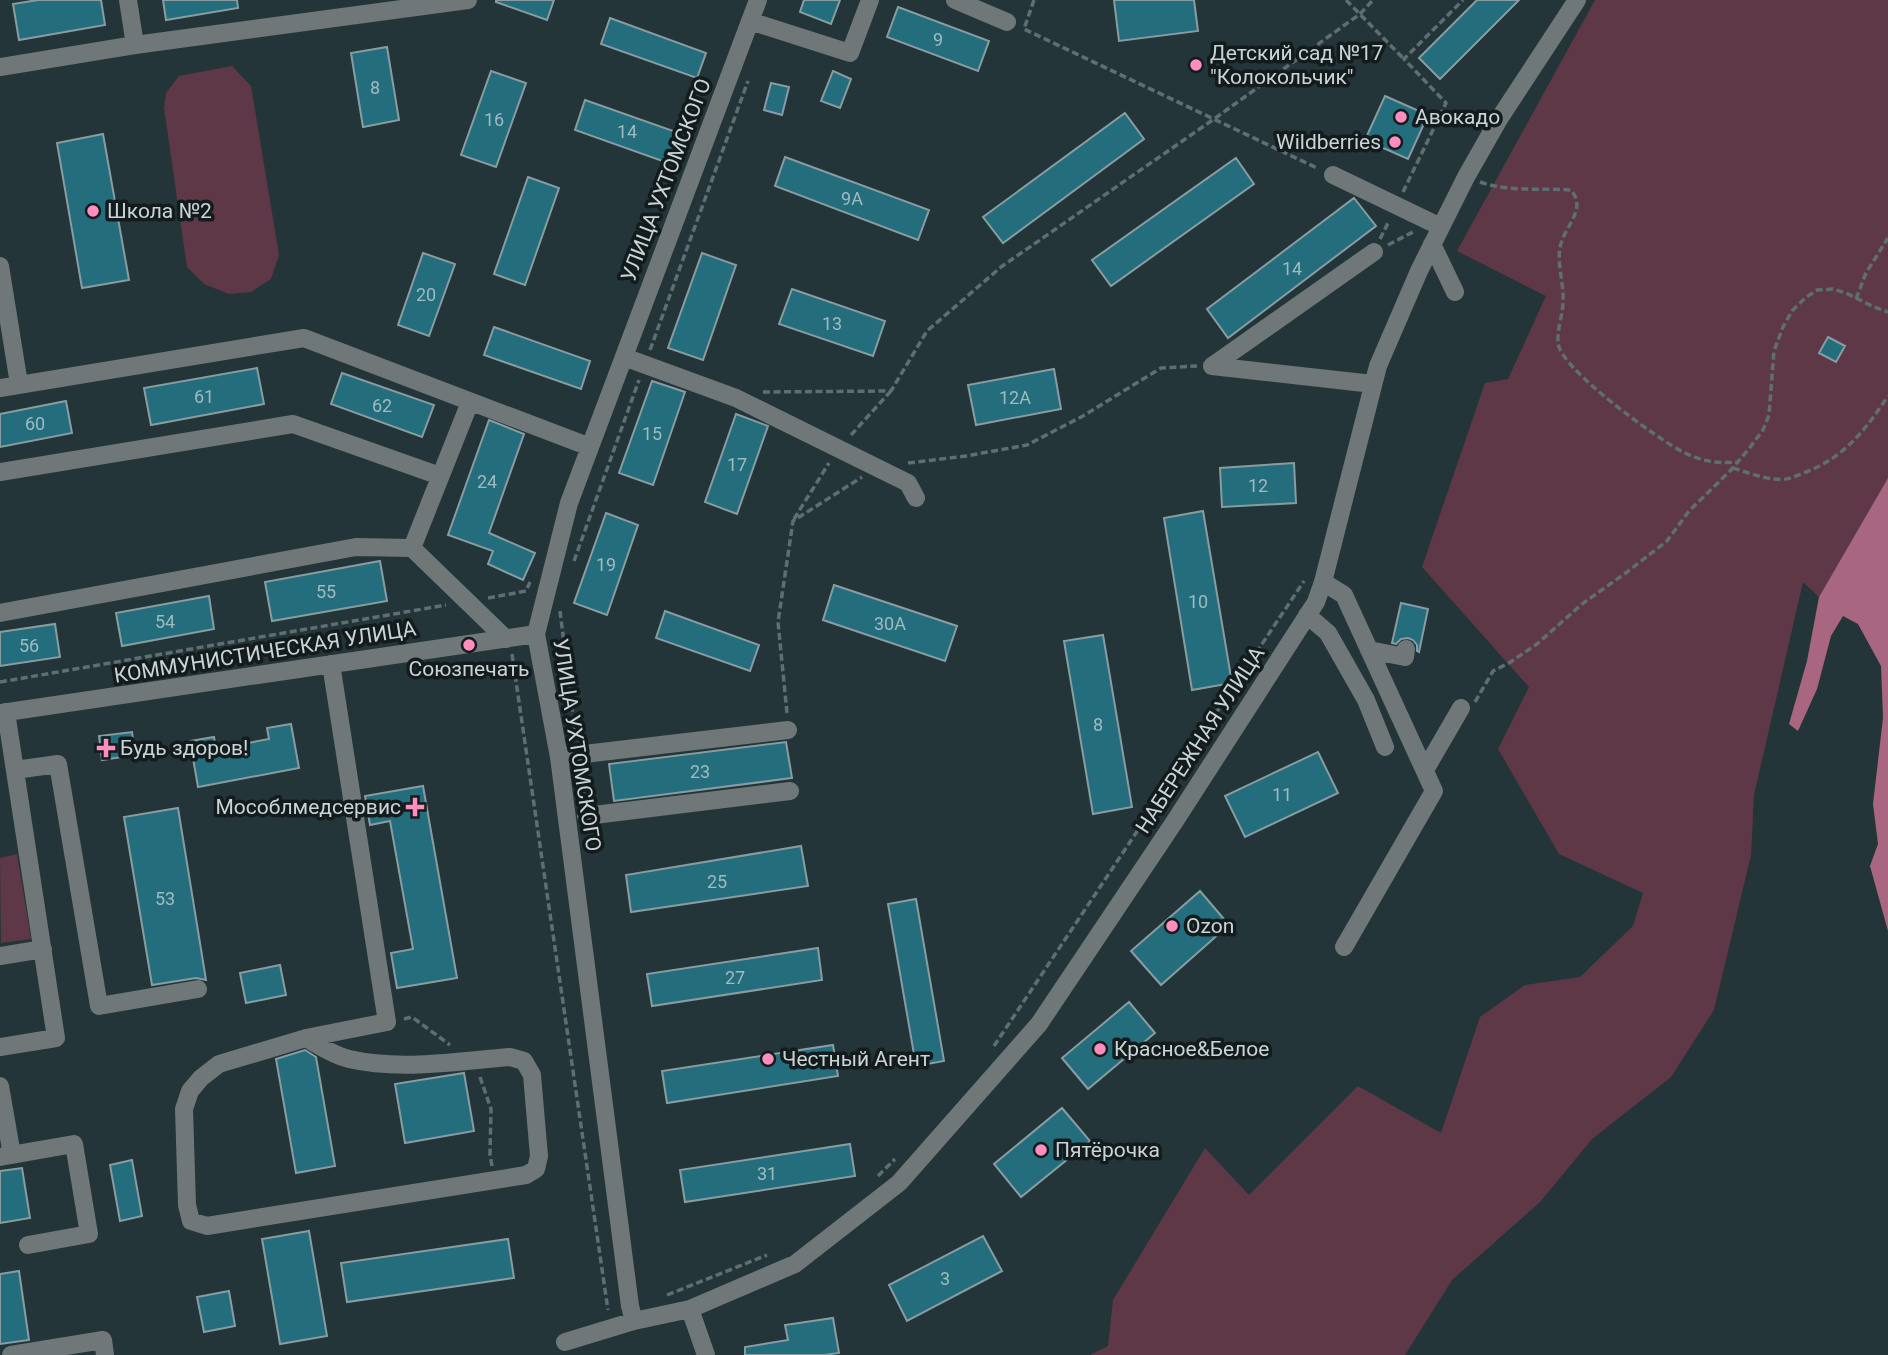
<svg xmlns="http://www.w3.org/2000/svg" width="1888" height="1355" viewBox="0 0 1888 1355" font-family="Roboto,sans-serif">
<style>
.green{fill:#5f3848}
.water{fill:#a96681}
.building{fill:#236d7c;stroke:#889ca1;stroke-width:2}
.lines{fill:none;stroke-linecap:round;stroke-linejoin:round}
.path{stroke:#5f6e71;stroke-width:3.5;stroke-dasharray:7 3.5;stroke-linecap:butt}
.minor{stroke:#6f7779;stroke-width:18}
.poi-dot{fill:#fe8ebe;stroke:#131b1d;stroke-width:2.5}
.labels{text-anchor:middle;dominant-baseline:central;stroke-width:7;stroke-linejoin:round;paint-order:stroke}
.number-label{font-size:18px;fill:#a0bac0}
.poi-label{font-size:21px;fill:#c9d4d6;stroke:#131b1d;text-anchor:start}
.street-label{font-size:21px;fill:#c9d4d6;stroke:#131b1d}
</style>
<rect width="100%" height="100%" fill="#233539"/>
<path class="green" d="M1595,0H1888V478L1819,597L1803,582L1754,795L1751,855L1714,1010L1671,1077L1592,1139L1540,1202L1452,1280L1405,1355H1090L1108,1346L1113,1300L1205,1148L1249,1195L1358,1086L1441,1133L1480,1017L1525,985L1580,977L1633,926L1643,893L1559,854L1498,749L1529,687L1422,567L1485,383L1508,379L1546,296L1457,251Z
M232,66L251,86L279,255L271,279L251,292L229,294L204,284L187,267L164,108L166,93L179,76Z
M17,854L31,939L1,943L0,858Z"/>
<path class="water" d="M1888,478V931L1870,866L1878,844L1873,804L1883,718L1881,666L1858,624L1843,616L1831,636L1817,689L1798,731L1789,724L1807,661L1819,597Z"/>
<path class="building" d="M38,0H101L105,25L19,40L13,4Z
M163,0H237L238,8L166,20Z
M496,0H554L547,20L496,2Z
M804,0H840L831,24L800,12Z
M1114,0H1194L1198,31L1119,41Z
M1477,0H1519L1440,79L1419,58Z
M898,7L989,41L978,71L887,37Z
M610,18L706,53L697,78L601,44Z
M387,47L399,120L363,127L351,53Z
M491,71L526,83L496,167L461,155Z
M833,71L851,79L840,108L821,101Z
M771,83L789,87L782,115L764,110Z
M1385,96L1428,115L1408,159L1365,140Z
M585,100L679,133L668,163L575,130Z
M1125,113L1144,139L1003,243L983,217Z
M103,134L129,280L82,288L57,143Z
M785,157L929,210L918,240L775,186Z
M1236,158L1254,184L1111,286L1092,260Z
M528,177L559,188L525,285L494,274Z
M1354,198L1376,226L1228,338L1207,309Z
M423,253L455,264L429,336L398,325Z
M702,253L736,265L703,360L668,348Z
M792,289L885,321L873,356L779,324Z
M494,327L590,361L581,389L484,355Z
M1828,337L1845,346L1836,362L1819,353Z
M257,368L264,404L151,425L144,388Z
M1054,369L1061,409L976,425L968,385Z
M342,373L434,405L422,437L331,404Z
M652,381L685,392L653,485L619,473Z
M66,401L72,433L0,447V414Z
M736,414L768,426L737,514L705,502Z
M489,420L524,434L489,533L535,553L523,580L488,564L493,551L448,535Z
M1294,463L1296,503L1222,507L1220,468Z
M1203,511L1232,683L1192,690L1164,518Z
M606,513L638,525L607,615L574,603Z
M380,561L387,601L272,621L265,582Z
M834,585L957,626L945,661L823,620Z
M209,596L214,629L122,646L116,613Z
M1401,603L1428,609L1419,652L1417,651V645L1413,640L1408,638L1401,639L1396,644L1392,643Z
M665,611L759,645L750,671L656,638Z
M55,624L60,657L0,666V632Z
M1103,635L1132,807L1093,814L1064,641Z
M291,724L299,768L198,787L190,741L214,737L216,749L269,739L267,728Z
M132,732L135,755L102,760L99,736Z
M786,742L792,778L614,801L609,764Z
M1318,752L1338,793L1245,837L1225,796Z
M423,786L457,978L397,988L391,953L413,949L390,821L370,825L365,796Z
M178,808L206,980L196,978L152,985L124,817Z
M801,846L808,886L631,912L626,875Z
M1200,891L1229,925L1161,985L1131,951Z
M916,899L944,1061L916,1066L888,904Z
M818,948L822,980L652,1006L647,974Z
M280,965L286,995L246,1003L240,973Z
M1129,1002L1155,1033L1088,1089L1062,1058Z
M833,1045L838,1076L667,1103L662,1071Z
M305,1050L316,1057L335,1166L296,1173L276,1059Z
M464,1073L474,1131L405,1143L395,1084Z
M1062,1108L1090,1141L1021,1197L994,1164Z
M850,1144L855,1176L685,1202L680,1170Z
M132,1160L142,1216L120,1221L110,1165Z
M22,1168L30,1218L0,1223V1171Z
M309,1231L327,1336L280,1344L262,1239Z
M983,1236L1002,1271L907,1321L889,1285Z
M508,1239L514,1278L347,1302L341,1263Z
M19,1271L29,1340L0,1344V1274Z
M229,1291L235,1326L204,1332L197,1297Z
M833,1318L839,1353L824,1355H745V1347L788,1340L785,1325Z"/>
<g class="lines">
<path class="path" d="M1034,0L1024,29L1317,168
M1346,0L1404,59
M1480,182C1508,192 1542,188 1571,190C1588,210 1563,227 1560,248C1557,265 1564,283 1563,301C1563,315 1557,328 1558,343C1560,369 1660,441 1685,453C1701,461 1718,464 1736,462
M1403,192L1446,103L1404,59L1463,0
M1380,239L1389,221
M1388,245L1413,232
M1856,299L1866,273L1888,238
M650,350L748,81
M763,392L891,391L927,331L1001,267L1214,119L1360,14L1373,0
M851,435L890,392
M908,463L966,456L1027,445L1083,416L1161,368L1197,366
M1733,468C1749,473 1769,481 1786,479C1793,478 1800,474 1806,472C1845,457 1866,429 1888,396
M794,519L829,463
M574,561L639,380
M488,598L526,591L530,582
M560,611L576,739
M512,654L608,1310
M0,682L446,605
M1475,702L1493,671L1509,663L1537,644L1582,604L1627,572L1667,541L1689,511L1730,471L1748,450L1763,430L1769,415L1774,351L1783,327L1792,311L1805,298L1817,290L1833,289L1846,293L1874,307L1888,312
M787,713L778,622L793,521L862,477
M580,771L584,801
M404,1019L412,1017L450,1045
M994,1046L1304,581
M480,1077L491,1109L490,1155L492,1166
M878,1176L895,1159
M667,1295L767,1255"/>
<path class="minor" d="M128,0L135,45L468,0
M955,0L1007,22
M750,21L850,53L870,0
M0,67L135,45
M1333,175L1441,227
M1432,244L1455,292
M0,266L19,384
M624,357L736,398L908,483L916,498
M1212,366L1374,252
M1212,366L1373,384
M0,388L304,338L590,447
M0,472L293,424L440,476
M412,548L470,402
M1323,582L1344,595L1434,791L1344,947
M0,613L356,547L412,548L506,639
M1307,615L1328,633L1366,700L1385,747
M1369,650L1405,657L1406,649
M0,713L536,634
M559,757L788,730
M15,770L58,764L99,1006L198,989
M1425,770L1461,708
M586,816L790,791
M0,956L43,949
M306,1038C320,1046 333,1055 349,1059C401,1071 458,1061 510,1057L524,1061L532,1075L539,1156L536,1169L526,1175L207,1226L191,1221L187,1205L184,1109L190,1091L201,1078L219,1064L306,1038L387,1022L331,664
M0,1047L56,1038L6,712
M0,1086L12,1155
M0,1157L74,1144L89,1234L28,1245
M690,1309L706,1355
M634,1321L630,1306L559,757L536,634L569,503L758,0
M565,1342L634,1321L690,1309L795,1264L899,1183L1039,1024L1175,821L1316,602L1323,582L1378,366L1419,271L1466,177L1499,119L1577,0
M11,1355L103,1340L105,1355"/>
</g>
<g class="poi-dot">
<circle cx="1196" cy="65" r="7"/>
<circle cx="1401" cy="117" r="7"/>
<circle cx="1395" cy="142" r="7"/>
<circle cx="93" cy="211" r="7"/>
<circle cx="469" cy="645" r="7"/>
<path d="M102.5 737.5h7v7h7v7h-7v7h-7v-7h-7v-7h7z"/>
<path d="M411.5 796.5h7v7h7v7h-7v7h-7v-7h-7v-7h7z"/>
<circle cx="1172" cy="926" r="7"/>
<circle cx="1100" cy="1049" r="7"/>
<circle cx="768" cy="1059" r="7"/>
<circle cx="1041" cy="1150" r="7"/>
</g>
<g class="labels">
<g class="number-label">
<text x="938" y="39">9</text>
<text x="375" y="87">8</text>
<text x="494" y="119">16</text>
<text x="627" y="131">14</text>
<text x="852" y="198">9А</text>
<text x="1292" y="268">14</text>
<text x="426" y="294">20</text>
<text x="832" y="323">13</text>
<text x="204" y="396">61</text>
<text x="1015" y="397">12А</text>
<text x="382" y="405">62</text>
<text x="35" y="423">60</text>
<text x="652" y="433">15</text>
<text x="737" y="464">17</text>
<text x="487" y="481">24</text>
<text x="1258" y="485">12</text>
<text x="606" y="564">19</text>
<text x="326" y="591">55</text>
<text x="1198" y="601">10</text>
<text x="165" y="621">54</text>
<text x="890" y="623">30А</text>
<text x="29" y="645">56</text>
<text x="1098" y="724">8</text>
<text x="700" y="771">23</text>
<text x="1282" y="794">11</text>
<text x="717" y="881">25</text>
<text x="165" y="898">53</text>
<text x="735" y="977">27</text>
<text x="767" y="1173">31</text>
<text x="945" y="1278">3</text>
</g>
<g class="poi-label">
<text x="1210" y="53">Детский сад №17<tspan x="1210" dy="24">"Колокольчик"</tspan></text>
<text x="1415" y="117">Авокадо</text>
<text x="1381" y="142" text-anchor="end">Wildberries</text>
<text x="107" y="211">Школа №2</text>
<text x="469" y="669" text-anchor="middle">Союзпечать</text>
<text x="120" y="748">Будь здоров!</text>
<text x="401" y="807" text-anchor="end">Мособлмедсервис</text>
<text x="1186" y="926">Ozon</text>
<text x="1114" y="1049">Красное&amp;Белое</text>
<text x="782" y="1059">Честный Агент</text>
<text x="1055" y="1150">Пятёрочка</text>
</g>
<g class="street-label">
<text transform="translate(666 180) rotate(-69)">УЛИЦА УХТОМСКОГО</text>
<text transform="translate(265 652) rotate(-9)">КОММУНИСТИЧЕСКАЯ УЛИЦА</text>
<text transform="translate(1200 740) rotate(-57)">НАБЕРЕЖНАЯ УЛИЦА</text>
<text transform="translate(577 745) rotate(81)">УЛИЦА УХТОМСКОГО</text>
</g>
</g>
</svg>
